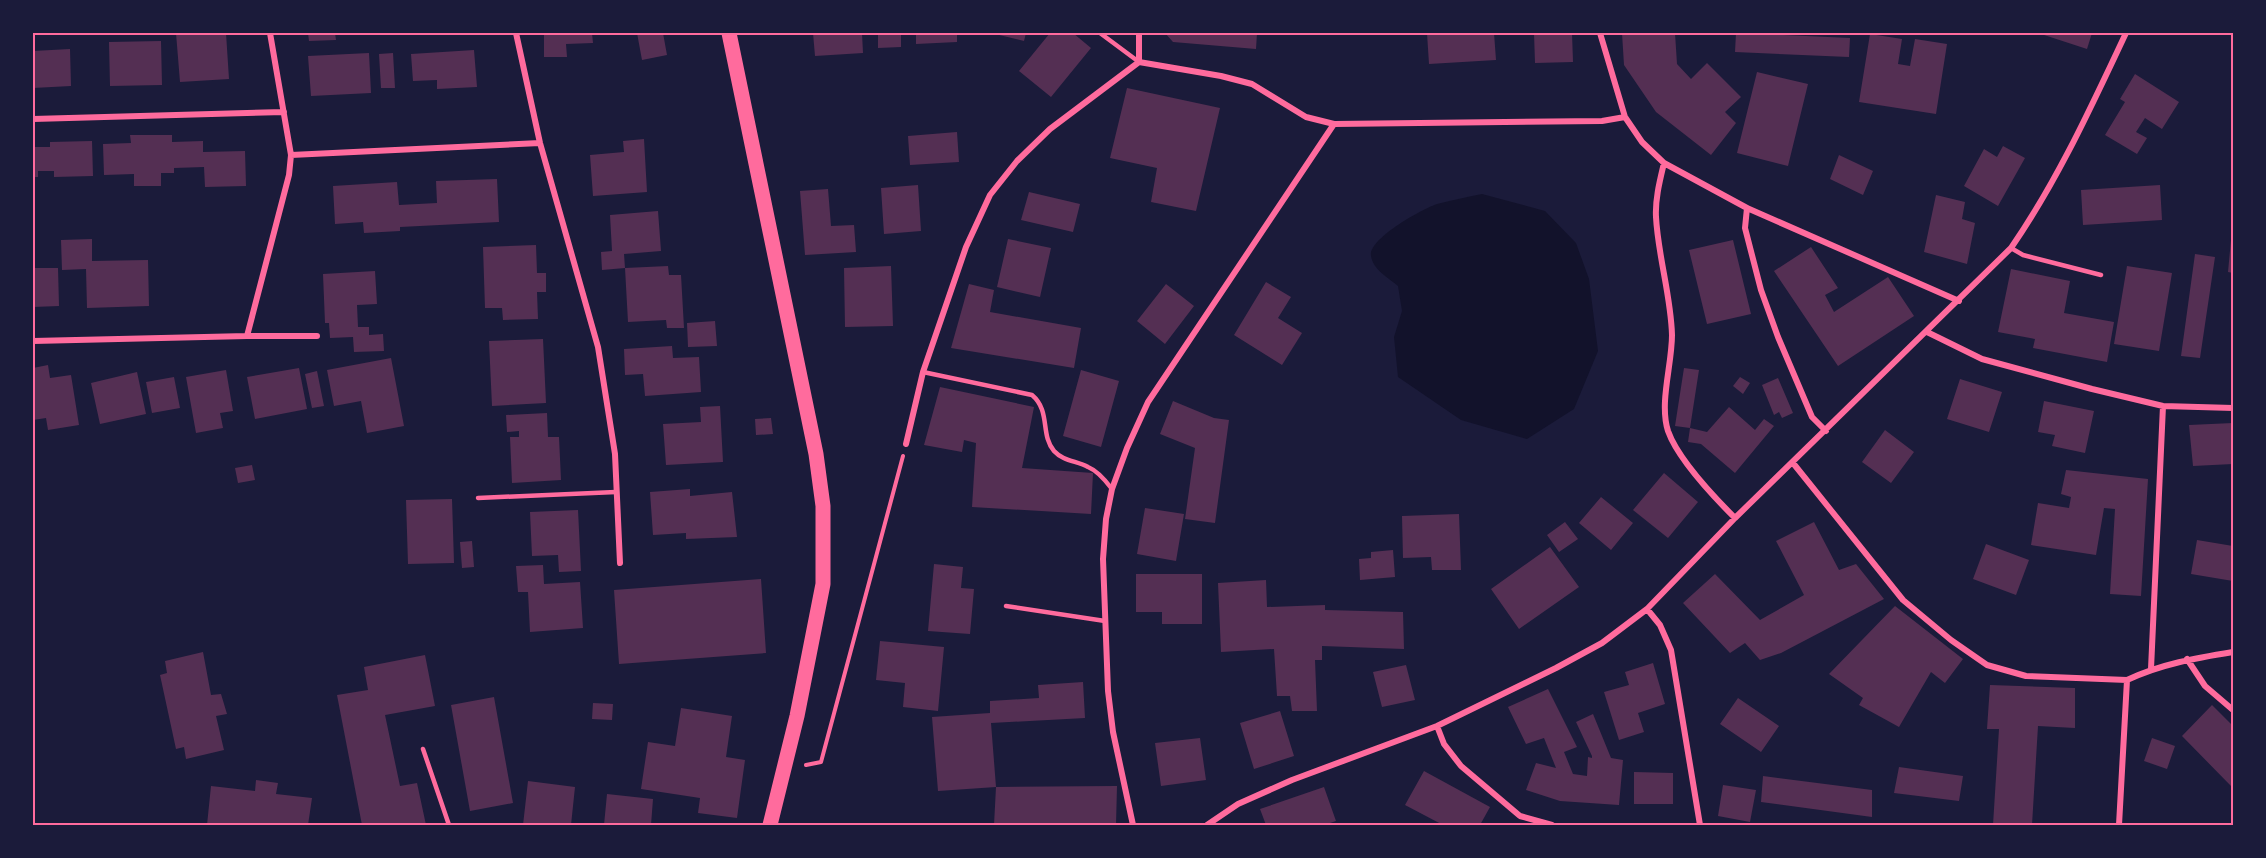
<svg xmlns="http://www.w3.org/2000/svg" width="2266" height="858" viewBox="0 0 2266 858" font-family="Jost,sans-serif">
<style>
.water{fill:#12122b}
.building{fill:#542f53}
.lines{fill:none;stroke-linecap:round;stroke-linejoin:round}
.path{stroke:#ff6b9d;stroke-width:4}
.service{stroke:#ff6b9d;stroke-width:4.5}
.minor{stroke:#ff6b9d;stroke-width:6}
.primary{stroke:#ff6b9d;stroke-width:15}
.neatline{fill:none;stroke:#ff6b9d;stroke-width:2}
</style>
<rect width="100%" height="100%" fill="#1b1b3a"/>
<path class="water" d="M1482,194L1545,211L1576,243L1589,279L1598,351L1574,409L1527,439L1461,420L1398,377L1394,337L1402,311L1398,286C1389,278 1373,270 1371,256C1368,239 1422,209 1437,204C1452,200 1467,197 1482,194Z"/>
<path class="building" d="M176,33H226L229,79L180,82Z
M308,33H335L336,40L309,41Z
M544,33H592L593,43L566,44L567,57H544Z
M637,33H663L667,55L642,60Z
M813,33H862L863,53L815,56Z
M878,33H901V47L878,48Z
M916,33H957V42L916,44Z
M991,33H1026L1024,41Z
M1050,33H1073L1091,48L1051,97L1019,71Z
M1165,33H1257L1256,49L1173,42Z
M1427,33H1494L1496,60L1429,64Z
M1534,33H1572L1573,62L1535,63Z
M1622,33H1675L1677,64L1691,79L1707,63L1741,97L1725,112L1736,123L1711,155L1656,112L1624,65Z
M1736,33L1850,38L1849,57L1735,52Z
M2038,33H2092L2087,49Z
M1870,34L1902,39L1898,64L1910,66L1915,39L1947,44L1936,114L1859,102Z
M161,41L162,85L110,86L109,42Z
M70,49L71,86L33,88V51Z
M474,50L477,87L437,89V80L413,81L411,54Z
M369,53L371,93L311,96L308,56Z
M393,53L395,88H381L379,54Z
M1757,72L1808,84L1788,166L1737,153Z
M2135,74L2179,102L2162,129L2145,118L2136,132L2147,138L2137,154L2105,135L2125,102L2120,99Z
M1127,88L1220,108L1196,211L1151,202L1157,168L1110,158Z
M957,132L959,162L910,165L908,136Z
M130,135H172V142L203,141V152L245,151L246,186L205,187L204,167L174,168V173H161V186H134V174L104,175L103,144L131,143Z
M644,139L647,192L593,196L590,155L624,152L623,141Z
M92,141L93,176L54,177V171H38V177H33V147H50V142Z
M2003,146L2025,158L1998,206L1964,186L1984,149L1997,157Z
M1839,155L1873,171L1863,195L1830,179Z
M497,179L499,222L400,227V231L364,233L363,222L335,224L333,186L397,182L399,205L437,203L436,181Z
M918,185L921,231L884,234L881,188Z
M2160,185L2162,220L2083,225L2081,190Z
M828,189L831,226L854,225L856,252L805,255L800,191Z
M1029,192L1080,204L1073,232L1021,220Z
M1936,195L1965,202L1962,219L1975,223L1967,264L1924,252Z
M658,211L661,251L624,254L625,268L602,270L601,252L612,251L610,215Z
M92,239V261L148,260L149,306L87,308L86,269L62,270L61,240Z
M1008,239L1051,248L1040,297L997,287Z
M1733,240L1751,314L1707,324L1689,250Z
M2231,240H2233V273L2228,272Z
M536,245L537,273H546V292H537L538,319L503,320L502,308H485L483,247Z
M1811,247L1838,288L1825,295L1834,312L1888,277L1914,316L1838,366L1774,271Z
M2195,254L2215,257L2200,358L2181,356Z
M668,266L669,275H681L684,328H667L666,320L628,322L625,268Z
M891,266L893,326L845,327L844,268Z
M2127,266L2172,273L2159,351L2114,344Z
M33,268H58L59,306L33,307Z
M2011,269L2070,281L2064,313L2114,322L2107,362L2033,348L2035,339L1998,332Z
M375,271L377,304L357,305L358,327H369V335L383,334L384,351L354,352L353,337L330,338L329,323H325L323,274Z
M1266,282L1291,297L1278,318L1302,333L1282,365L1234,335Z
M969,284L994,290L990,312L1081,328L1074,368L951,348Z
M1166,284L1194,306L1165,344L1137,321Z
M715,321L717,346L688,347L687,323Z
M543,339L546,403L492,406L489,341Z
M672,346L673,358L699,357L701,392L645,396L643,374L625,375L624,349Z
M391,358L404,426L367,433L361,401L334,406L327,370Z
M48,365L50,378L71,375L79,425L48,430L46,418L33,420V368Z
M299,368L307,409L255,419L247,377Z
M1684,368L1699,370L1690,428L1707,432L1729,407L1755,430L1764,419L1774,426L1735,473L1701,444L1688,442L1690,428L1675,426Z
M226,370L233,411L220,413L223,428L196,433L186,377Z
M1081,370L1119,381L1101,447L1063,436Z
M317,371L324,406L312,408L305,374Z
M137,372L146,414L100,424L91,383Z
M174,377L180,408L152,413L146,382Z
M1740,377L1750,383L1743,394L1733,386Z
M1778,378L1793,413L1782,418L1779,412L1774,415L1762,385Z
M1960,379L2002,392L1989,432L1947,419Z
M940,387L1034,407L1022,468L1093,473L1091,514L972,507L976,443L964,440L962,452L924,445Z
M1173,401L1214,418L1229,420L1215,523L1185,519L1195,448L1160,434Z
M2044,401L2094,411L2085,453L2052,446L2055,435L2038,432Z
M720,406L723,462L666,465L663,424L701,422L700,407Z
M547,413L548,437H559L561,480L512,483L510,437H519V431L507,432L506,415Z
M771,418L773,434L756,435L755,419Z
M2233,423V464L2193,466L2189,425Z
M1885,430L1914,452L1891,483L1862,462Z
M252,465L255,480L238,483L235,468Z
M2066,470L2148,479L2141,596L2110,594L2115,509L2104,508L2096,555L2031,545L2038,503L2069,508L2071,497L2061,494Z
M1664,473L1698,502L1668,538L1633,510Z
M690,489V496L732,492L737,537L686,539V533L653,535L650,492Z
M1601,497L1633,523L1611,550L1579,523Z
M452,499L454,563L408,564L406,500Z
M1145,508L1184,514L1176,561L1137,554Z
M578,510L581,571L559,572L558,555L532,556L530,512Z
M1459,514L1461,570H1432L1431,557L1403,558L1402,516Z
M1565,522L1578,539L1559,552L1547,535Z
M1814,522L1839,570L1856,564L1884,599L1781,653L1760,660L1745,643L1730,653L1683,603L1715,574L1760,620L1804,595L1776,541Z
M2197,540L2233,546V581L2191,574Z
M472,541L474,567L462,568L460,542Z
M1986,544L2029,560L2016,595L1973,579Z
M1550,547L1579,587L1519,629L1491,589Z
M1393,550L1395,577L1360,580L1359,559L1371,558V552Z
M934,564L963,567L961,588L974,589L970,634L928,631Z
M543,565L544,584L580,582L583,628L530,632L528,592H518L516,566Z
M1136,574H1202V624H1162V612H1136Z
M761,579L766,653L619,664L614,590Z
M1266,580L1267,607L1325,605V610L1403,612L1404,649L1322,646V660H1315L1317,711H1292L1290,696H1277L1274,649L1221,652L1218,583Z
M1895,606L1963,659L1945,683L1931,672L1899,727L1859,705L1863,698L1829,674Z
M880,641L944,647L938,711L903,707L905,683L876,680Z
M203,652L211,695L221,694L227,714L216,716L224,750L186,759L184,747L176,749L160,675L167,673L165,661Z
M425,655L435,706L385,715L400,786L417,783L426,825H362L337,695L368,690L364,667Z
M1653,663L1665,704L1638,713L1644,732L1619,740L1604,692L1629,685L1625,672Z
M1406,665L1415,700L1382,707L1373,672Z
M1083,682L1085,718L991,723L996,787L1117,786L1116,825H994L996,787L938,791L932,717L990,713V701L1039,698L1038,685Z
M1990,685L2075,688V728L2038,726L2032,825H1993L1999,729H1987Z
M1548,689L1577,747L1564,752L1573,774L1587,776L1588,757L1592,758V756L1576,722L1593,714L1611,758L1623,760L1619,805L1560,801L1526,790L1536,763L1556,768L1544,738L1526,744L1508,707Z
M494,697L513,803L470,811L451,705Z
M1738,698L1779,726L1761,752L1720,724Z
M593,703L613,704L612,720L592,719Z
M2212,705L2233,726V784L2231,786L2182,736Z
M681,708L732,716L726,757L745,760L737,818L698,813L700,798L641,789L648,742L675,746Z
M1280,711L1294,756L1254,769L1240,723Z
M1200,738L1206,780L1161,786L1155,743Z
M2152,738L2175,746L2167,769L2144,761Z
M1899,767L1963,776L1959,801L1894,793Z
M1424,771L1490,807L1480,825H1443L1405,805Z
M1634,772L1673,773V804H1634Z
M1763,776L1872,790V817L1761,802Z
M256,780L278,783L276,794L312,798L308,825H207L211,786L255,791Z
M528,781L575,787L571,825H523Z
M1723,785L1756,790L1750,822L1718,816Z
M1324,787L1336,821L1324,825H1266L1260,809Z
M607,794L653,799L651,825H604Z"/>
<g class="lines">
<path class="path" d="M806,765L821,762L903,456"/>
<path class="service" d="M1100,33L1139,62
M2011,248L2023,255L2101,275
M923,372L1032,395C1051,411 1040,435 1054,451C1063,461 1077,461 1088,467C1098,471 1106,481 1112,489
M478,498L616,492
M1006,606L1105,621
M423,749L449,825"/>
<path class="minor" d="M516,33L540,143L598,347L615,454L620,563
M1600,33L1625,117L1642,142L1664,163L1747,208L1959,301
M1139,62L1221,76L1252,84L1306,117L1334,124
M33,119L284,112
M291,155L540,143
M1664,163C1660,180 1655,199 1656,217C1658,256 1671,296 1672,335C1672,365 1659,403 1668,431C1678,459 1714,497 1735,518
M1747,208L1745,228L1761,290L1778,337L1812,417L1826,431
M1927,332L1982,359L2092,389L2163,406L2233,408
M247,336H317
M33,341L247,336L289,175L291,155L270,33
M906,444L923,372L966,247L990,195L1017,161L1050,129L1139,62V33
M1793,463L1903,600L1951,640L1987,665L2026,676L2127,680
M1647,609L1660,625L1671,650L1700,825
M2187,659L2205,686L2233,710
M2151,669L2163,406
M1437,726L1444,744L1461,766L1520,816L1552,825
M1133,825L1113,732L1108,691L1103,559L1106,519L1112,489L1127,448L1148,402L1334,124L1602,121L1625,117
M1207,825L1238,804L1292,780L1437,726L1556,668L1602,643L1647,609L1735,518L2011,248C2058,180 2091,107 2126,33
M2119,825L2127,680C2161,664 2196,658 2233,652"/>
<path class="primary" d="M729,33L816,454L823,506V584L797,716L770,825"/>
</g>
<rect width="2266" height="858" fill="none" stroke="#1b1b3a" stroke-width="69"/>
<rect x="34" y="34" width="2198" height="790" class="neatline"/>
</svg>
